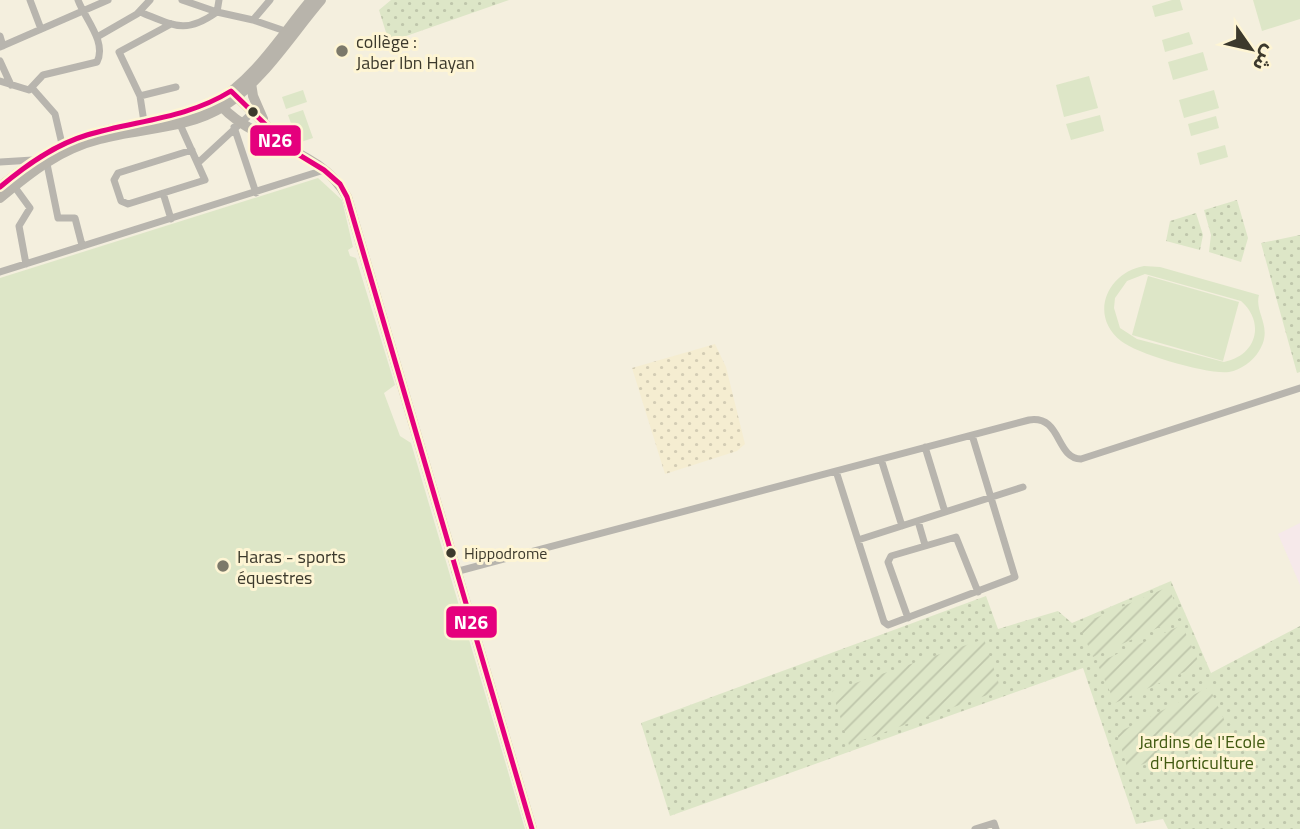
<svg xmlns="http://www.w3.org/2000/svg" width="1300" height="829" viewBox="0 0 1300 829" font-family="'Titillium Web','Noto Sans Arabic',sans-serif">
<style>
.commercial{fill:#f6e9ea}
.grass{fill:url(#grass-dots)}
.sand{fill:url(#sand-dots)}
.garden{fill:url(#garden-furrows)}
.pitch{fill:#dde6c7;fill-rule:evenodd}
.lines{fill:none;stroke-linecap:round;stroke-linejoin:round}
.minor{stroke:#b8b5ae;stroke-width:7}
.secondary{stroke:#b8b4ab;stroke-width:10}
.bus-1-casing{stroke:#fef5d4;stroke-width:10}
.bus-1{stroke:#e5007d;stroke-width:5}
.poi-dot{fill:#7c796a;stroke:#fef5d4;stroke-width:2.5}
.bus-dot{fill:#3c392c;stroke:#fef5d4;stroke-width:2.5}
.labels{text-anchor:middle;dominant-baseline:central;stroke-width:6;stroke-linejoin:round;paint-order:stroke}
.bus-label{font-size:16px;fill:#3c392c;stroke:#fef5d4;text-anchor:start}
.poi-label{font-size:18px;fill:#3c392c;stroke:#fef5d4;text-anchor:start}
.park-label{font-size:18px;fill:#415a11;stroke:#fef5d4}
.line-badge{stroke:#fef5d4;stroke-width:2.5}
.badge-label{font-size:19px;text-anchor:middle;font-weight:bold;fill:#fff}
</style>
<defs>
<pattern id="grass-dots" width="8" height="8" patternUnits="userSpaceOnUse" patternTransform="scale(1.75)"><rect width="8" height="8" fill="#dde6c7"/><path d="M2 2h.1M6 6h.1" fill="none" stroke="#bfc6ab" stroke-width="1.8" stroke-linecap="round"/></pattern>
<pattern id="sand-dots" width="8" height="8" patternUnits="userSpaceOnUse" patternTransform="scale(1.75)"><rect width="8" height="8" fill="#f5edd1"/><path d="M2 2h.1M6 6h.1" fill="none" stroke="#d3ccb4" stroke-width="1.8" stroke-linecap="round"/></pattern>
<pattern id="garden-furrows" width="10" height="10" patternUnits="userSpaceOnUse" patternTransform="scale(1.75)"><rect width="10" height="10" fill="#dde6c7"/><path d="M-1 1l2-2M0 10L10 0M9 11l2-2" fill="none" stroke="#bfc6ab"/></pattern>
</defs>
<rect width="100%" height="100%" fill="#f4efde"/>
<path class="commercial" d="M1300,523V585L1278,534Z"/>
<path class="grass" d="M391,0H509L389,42L379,10Z
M1237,200L1248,238L1241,262L1209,252L1211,235L1204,210Z
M1196,213L1203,235L1200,250L1166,241L1170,221Z
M1300,235V372L1297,373L1261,243Z
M1171,581L1211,673L1300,626V829H1168L1163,819L1136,824L1083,668L670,816L641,723L986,596L998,629L1058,611L1072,623Z"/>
<path class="sand" d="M715,344L726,367L745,444L737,451L665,474L632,368Z"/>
<path class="garden" d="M1168,587L1182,617L1093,657L1079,625Z
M1182,625L1200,665L1115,703L1097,663Z
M984,639L1001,690L849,745L832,691Z
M1209,687L1229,730L1128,770L1117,733Z"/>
<path class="pitch" d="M1172,0H1180L1183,10L1155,17L1152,6Z
M1253,0H1300V19L1262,31Z
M1189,32L1193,44L1165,52L1162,40Z
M1203,52L1208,70L1173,80L1168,62Z
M1089,76L1098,108L1064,117L1056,85Z
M303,90L307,102L286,109L282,97Z
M1214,90L1219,108L1184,118L1179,100Z
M303,110L313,138L298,143L288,115Z
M1100,115L1104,131L1071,140L1066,124Z
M1216,116L1219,128L1191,136L1188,124Z
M1225,145L1228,157L1200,165L1197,153Z
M318,178L342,200L353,247L348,250L350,256L356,258L395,385L384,393L400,436L411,443L525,829H0V278Z
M1144,266L1160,267L1259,295C1254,313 1274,327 1259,351C1253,361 1241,370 1229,372C1209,375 1137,354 1121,341C1088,315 1108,272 1144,266ZM1145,274L1241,301C1266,323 1256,356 1224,362L1137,339L1120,328L1114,308L1115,298L1127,281Z
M1148,276L1239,302L1223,361L1132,335Z"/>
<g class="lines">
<path class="minor" d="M30,0L41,29
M182,0L217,12L253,20L270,0
M140,12C173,25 185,35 217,12L219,0
M253,20L285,31
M0,36L3,46
M97,37L137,14L150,0
M0,47L108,0
M0,61L11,85
M0,81L29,90L43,75L97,62C107,42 85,19 78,0
M33,89L55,114L62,144
M140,96L176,87
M178,120L205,180L128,204L121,201L114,180L118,173L192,150
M144,122L140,96L119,52L171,24
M234,127L256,193
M0,162L33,160L47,164L58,218H75L82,245
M199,162L255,110
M14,186L30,208L19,226L26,264
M163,193L171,219
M0,272L324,170
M925,447L945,512
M881,459L902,526
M836,471L884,622L888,625L1015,577L972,435
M918,521L925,545
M858,540L1023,487
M455,572L1029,420C1062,415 1055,458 1081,459L1300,388
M908,618L888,562L891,556L956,537L978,592
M975,829L994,823L996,829"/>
<path class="secondary" d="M251,83L253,96L263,119
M234,94L268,127L273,139
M217,101C248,142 322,148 347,197L532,829
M138,124C164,118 191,114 215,102C254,81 283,33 311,0
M0,187C38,155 73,136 122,127
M0,198C31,172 60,149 100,139C140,128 188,129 224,106C263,81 291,35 321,0"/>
<defs>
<path id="bus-1" d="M0,187C26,165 54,145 87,135C137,120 186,119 231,91L268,127L273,139L324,170L340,184L347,197L532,829"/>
</defs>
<use href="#bus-1" class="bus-1-casing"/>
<use href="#bus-1" class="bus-1"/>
</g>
<g class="poi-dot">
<circle cx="342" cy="51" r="7"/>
<circle cx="223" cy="566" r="7"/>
</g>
<g class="bus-dot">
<circle cx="253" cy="112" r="6"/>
<circle cx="451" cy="553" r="6"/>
</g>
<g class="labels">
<g class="bus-label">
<text x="464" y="553">Hippodrome</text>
</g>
<g class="poi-label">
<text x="356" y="41">collège :<tspan x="356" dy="21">Jaber Ibn Hayan</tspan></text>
<text x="237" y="556">Haras - sports<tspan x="237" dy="21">équestres</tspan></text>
</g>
<g class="park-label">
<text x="1202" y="741">Jardins de I'Ecole<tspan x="1202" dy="21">d'Horticulture</tspan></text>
</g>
</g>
<g class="line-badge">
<rect x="249" y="124" width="53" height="33" rx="7" fill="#e5007d"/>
<rect x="445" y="605" width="53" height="34" rx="7" fill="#e5007d"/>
</g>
<g class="badge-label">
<text x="275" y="147">N26</text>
<text x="471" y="629">N26</text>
</g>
<g transform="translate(1251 49) rotate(124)" stroke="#fef5d4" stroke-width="5" paint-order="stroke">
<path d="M0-5L12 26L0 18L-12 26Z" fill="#3c392c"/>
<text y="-10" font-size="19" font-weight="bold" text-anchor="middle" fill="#3c392c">ش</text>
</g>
</svg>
